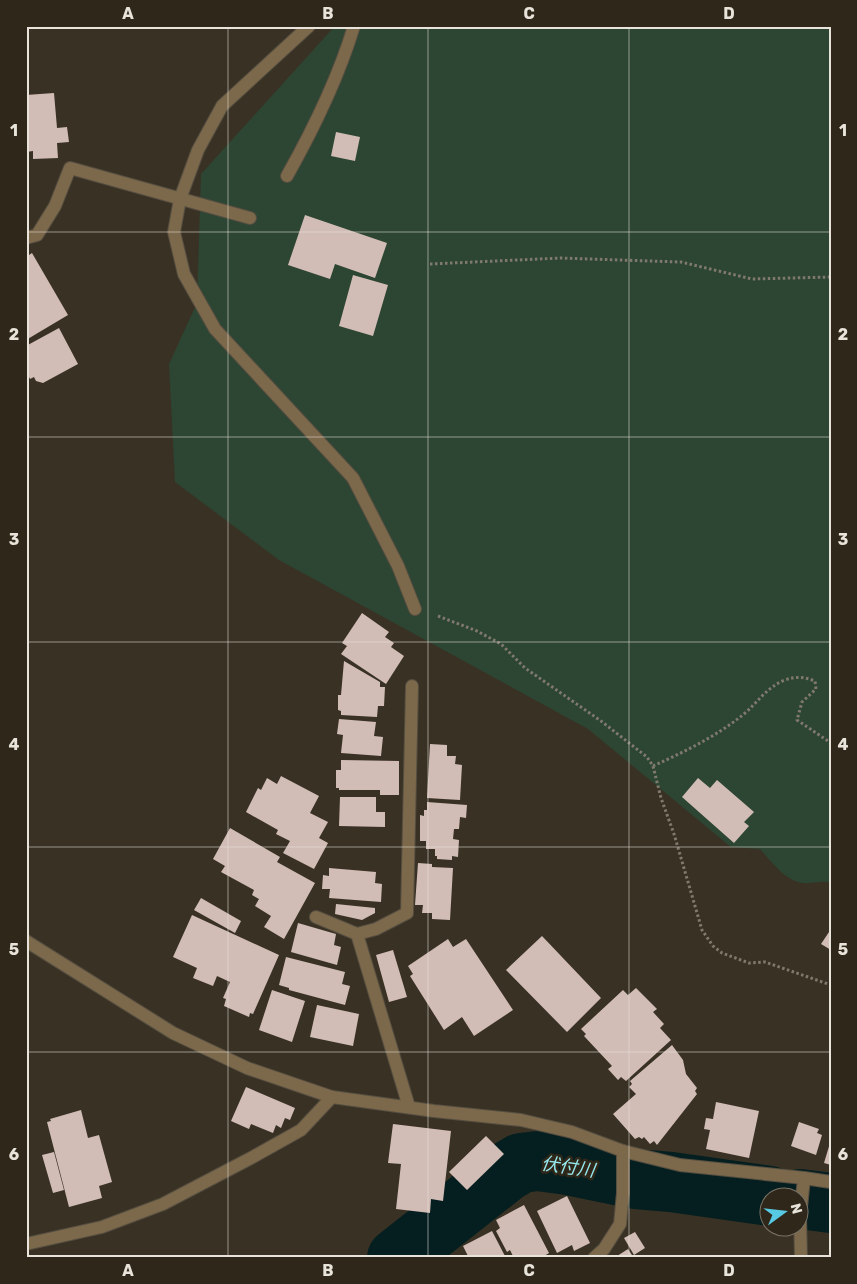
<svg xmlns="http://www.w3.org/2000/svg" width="857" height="1284" viewBox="0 0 857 1284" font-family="Rubik,'Noto Sans JP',sans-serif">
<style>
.green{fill:#2d4533}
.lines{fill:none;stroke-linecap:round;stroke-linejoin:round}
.river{stroke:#051f20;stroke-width:60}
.building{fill:#d2bdb6}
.service-casing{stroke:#554e41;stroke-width:14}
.minor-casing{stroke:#554e41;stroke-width:14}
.tertiary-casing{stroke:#554e41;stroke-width:14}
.path{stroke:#807a6e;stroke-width:3;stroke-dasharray:2.5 2.5;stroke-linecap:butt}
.service{stroke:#7c684a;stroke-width:12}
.minor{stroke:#7c684a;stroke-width:12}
.tertiary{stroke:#7c684a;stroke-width:12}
.grid{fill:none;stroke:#e9e4db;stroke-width:1;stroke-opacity:0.55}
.labels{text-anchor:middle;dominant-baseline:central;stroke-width:5;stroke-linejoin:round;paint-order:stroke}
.water-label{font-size:18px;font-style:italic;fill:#95e9ee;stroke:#2f281a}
.neatline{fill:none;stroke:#e9e4db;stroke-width:2}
.grid-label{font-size:16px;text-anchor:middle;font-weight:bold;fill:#e9e4db}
</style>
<rect width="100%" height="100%" fill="#393224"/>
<path class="green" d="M831,26V883C821,880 813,884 803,883C785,881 771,861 760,849L731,847L588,729L279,560L175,482L169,364L197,303L201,174L334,27Z"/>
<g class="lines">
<path class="river" d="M800,1199L831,1203
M397,1258L506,1172L521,1163L538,1161L568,1165L636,1179L671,1182L770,1196"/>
</g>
<path class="building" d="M54,93L57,128L67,127L69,142L57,143L58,158L33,159V151L26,152V95Z
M336,132L360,137L355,161L331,156Z
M305,215L387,243L375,278L335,264L330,279L288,265Z
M32,253L68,315L26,340V257Z
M353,275L388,285L373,336L339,326Z
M59,328L78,364L43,383L36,381L34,377L30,379L26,371V346Z
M362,613L389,632L385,637L394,643L391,647L404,656L386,684L341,654L347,646L342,643Z
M344,661L380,682V687H385L384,706H378L377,717L341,715V711L338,710V695H341Z
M339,719L376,722L374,736L383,737L381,756L341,753L343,735L337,734Z
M430,744L447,745V756H456L455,764L462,765L460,800L427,798Z
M341,760L399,761V795H380V790H339V788H336V770H341Z
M281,776L319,796L310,813L328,822L319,838L328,843L314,869L283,853L290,841L276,834L278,830L246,812L258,788L261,790L267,778L277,784Z
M698,778L710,788L717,780L754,812L744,822L749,826L734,843L682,797Z
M340,797H376V812H385V827L339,826Z
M427,802L467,805L466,818L460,817L459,829H454L453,839L459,840L458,857L452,856V860L437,859V856H435V849H426V841H420V815L424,816V810H427Z
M230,828L280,857L277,862L315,883L284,939L264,927L271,916L255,906L259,899L252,895L254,890L221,872L225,866L213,859Z
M418,863L432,864V867L453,868L450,920L432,919V913H422L423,905H415Z
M329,868L376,872L375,883L382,884L381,902L329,898L330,889H322L323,875L329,876Z
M201,898L241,921L235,933L194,910Z
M336,904L375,908V913L362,920L335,914Z
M192,915L279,955L253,1014L250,1013L249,1017L224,1006L226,999L223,998L230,982L217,976L213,986L193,978L197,968L173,957Z
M298,923L336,934L334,945L341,947L337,965L291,952Z
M831,929V950L821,944Z
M542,936L601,998L567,1032L506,970Z
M448,939L453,947L466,939L513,1010L474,1036L462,1017L444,1030L410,976L413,974L408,966Z
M393,950L407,997L389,1002L376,955Z
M286,957L345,972L342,984L350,986L345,1005L289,990V988L279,985Z
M636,988L657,1009L653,1012L664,1024L660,1028L671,1040L626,1081L621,1077L618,1080L608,1069L612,1066L584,1036L586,1034L581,1029L623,990L628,995Z
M272,990L305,1001L292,1042L259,1030Z
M317,1005L359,1014L353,1046L310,1037Z
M672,1045L683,1060L686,1074L697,1088L695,1091L697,1094L657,1145L654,1141L650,1144L644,1137L642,1139L639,1137L635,1139L613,1114L636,1094L629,1087L632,1084L630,1081Z
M246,1087L295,1108L290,1120L285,1118L281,1128L276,1125L273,1133L251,1124L249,1129L231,1121Z
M716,1102L759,1111L749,1158L706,1149L710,1130L704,1129L706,1118L713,1119Z
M81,1110L88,1138L99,1135L112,1182L99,1186L102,1198L69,1207L47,1122L51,1121L50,1119Z
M799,1122L819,1129L817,1133L822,1135L816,1155L791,1146Z
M393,1124L451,1131L443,1201L431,1199L430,1213L396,1209L401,1164L388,1163Z
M486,1136L504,1154L467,1190L449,1172Z
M830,1143H831V1165L824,1163Z
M54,1152L64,1190L53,1193L42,1155Z
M567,1196L590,1243L574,1251L572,1245L557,1253L537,1211Z
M524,1205L549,1253L541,1258H514L510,1250L507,1252L496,1231L500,1228L496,1220Z
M492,1231L506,1258H469L463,1246Z
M635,1232L645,1248L634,1255L624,1238Z
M628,1249L634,1258H614Z"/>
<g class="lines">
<defs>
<path id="service" d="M287,176C314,128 338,79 354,26
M594,1258L604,1249L620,1224L623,1193V1151"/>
<path id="minor" d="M309,26L222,106L198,150L180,199L174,232L184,274L215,329L353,478L398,566L415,609
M26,238L37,235L55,206L70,168L250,218
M316,917L357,934
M409,1107L357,934L376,929L407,913L412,686
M26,1244L102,1227L163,1204L251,1158L301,1130L332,1097L434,1111L521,1120L572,1132L623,1151L680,1165L804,1178L831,1182
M801,1258L800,1217L804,1178"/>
<path id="tertiary" d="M26,941L173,1033L247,1068L332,1097"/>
</defs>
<use href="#service" class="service-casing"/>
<use href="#minor" class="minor-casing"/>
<use href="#tertiary" class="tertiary-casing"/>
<path class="path" d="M430,264L561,258L681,262L752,279L831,277
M438,616L477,631L501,644L525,668L601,721L647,757L653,766L661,798L674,834L702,930L713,946L722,953L749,963L765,962L831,985
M653,766C684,752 717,736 744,714C758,702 767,687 785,680C796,676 805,677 815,681L816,689L802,702L797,720L831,743"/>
<use href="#service" class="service"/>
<use href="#minor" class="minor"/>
<use href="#tertiary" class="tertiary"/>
</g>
<path class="grid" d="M228,26V1258M428,26V1258M629,26V1258M26,232H831M26,437H831M26,642H831M26,847H831M26,1052H831"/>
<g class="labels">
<g class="water-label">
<text transform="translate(568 1167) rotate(8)">伏付川</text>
</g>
</g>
<rect width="857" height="1284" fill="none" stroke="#2f281a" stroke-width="55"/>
<g transform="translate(784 1212) rotate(75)"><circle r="24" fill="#2f281a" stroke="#797367"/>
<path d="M0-4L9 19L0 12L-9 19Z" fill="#58c9e3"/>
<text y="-8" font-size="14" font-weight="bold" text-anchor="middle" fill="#e9e4db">N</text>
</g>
<rect x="28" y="28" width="802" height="1228" class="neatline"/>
<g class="grid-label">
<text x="128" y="19">A</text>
<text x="328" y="19">B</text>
<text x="529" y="19">C</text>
<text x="729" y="19">D</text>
<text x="14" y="136">1</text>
<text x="843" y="136">1</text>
<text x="14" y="340">2</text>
<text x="843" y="340">2</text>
<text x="14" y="545">3</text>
<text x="843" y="545">3</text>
<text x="14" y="750">4</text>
<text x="843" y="750">4</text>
<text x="14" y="955">5</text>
<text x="843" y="955">5</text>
<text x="14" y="1160">6</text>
<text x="843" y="1160">6</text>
<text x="128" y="1276">A</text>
<text x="328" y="1276">B</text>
<text x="529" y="1276">C</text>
<text x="729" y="1276">D</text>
</g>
</svg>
